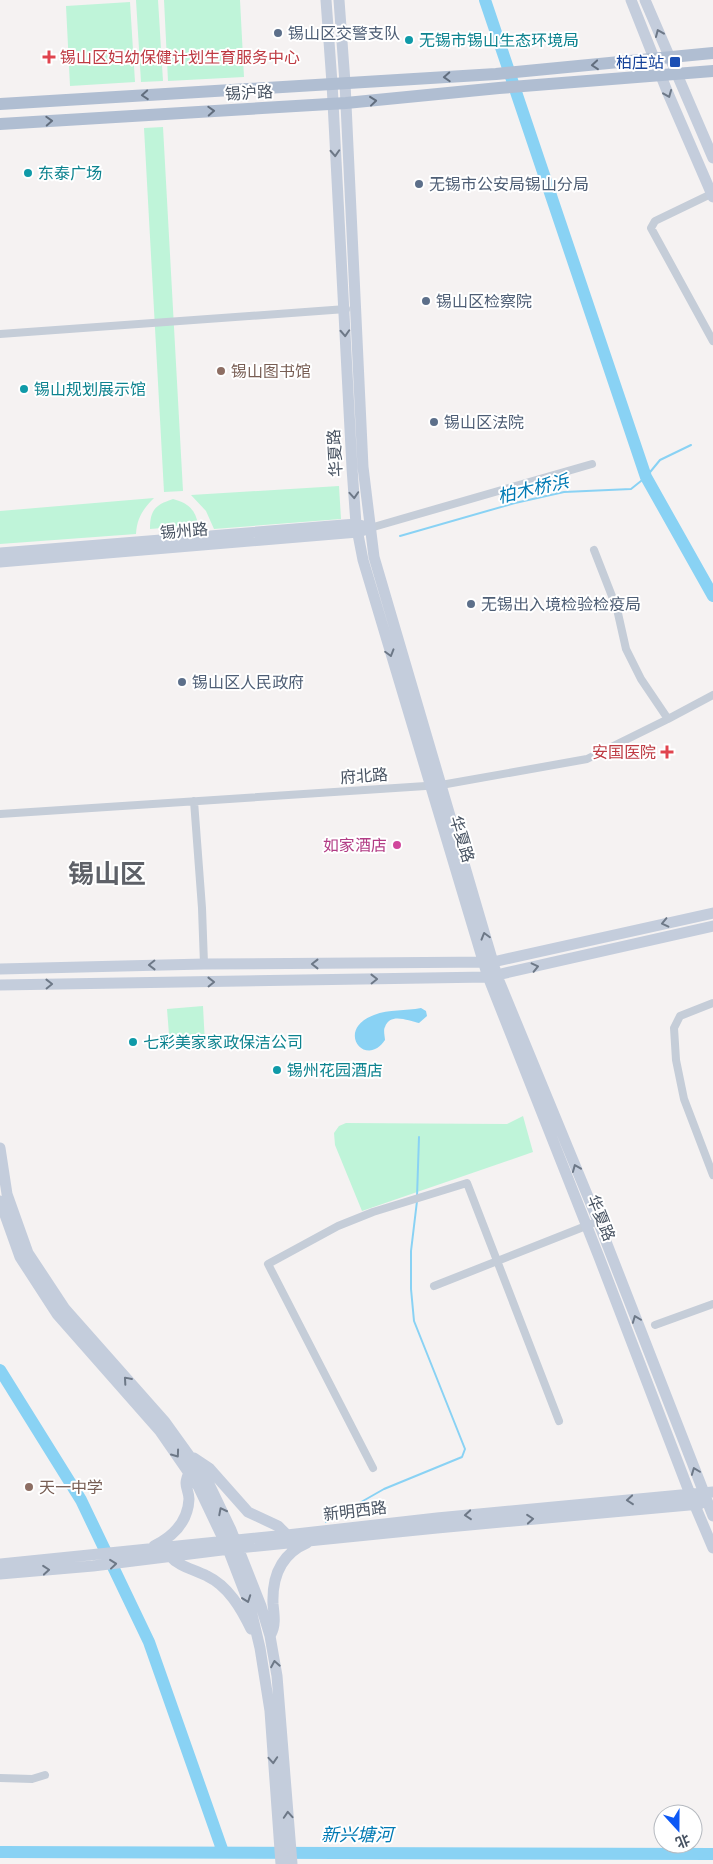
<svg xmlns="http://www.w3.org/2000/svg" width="713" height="1864" viewBox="0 0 713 1864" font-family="Karla,'Noto Sans SC',sans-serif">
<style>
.green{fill:#bff4d9}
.water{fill:#89d2f4}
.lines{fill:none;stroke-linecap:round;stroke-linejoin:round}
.stream{stroke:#89d2f4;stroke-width:2}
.river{stroke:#89d2f4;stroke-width:12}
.street{stroke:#c5cdd8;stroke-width:8}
.secondary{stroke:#c4cddc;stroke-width:11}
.primary{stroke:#b0bed2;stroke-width:12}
.oneway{stroke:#6d7887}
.oneway2{stroke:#626e7e}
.service-dot{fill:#5c6f8a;stroke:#fff;stroke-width:2}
.culture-dot{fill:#0f9aa8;stroke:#fff;stroke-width:2}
.health-dot{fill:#e0444e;stroke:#fff;stroke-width:2}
.transit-dot{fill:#1a4fb4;stroke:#fff;stroke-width:2}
.education-dot{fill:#8d6e63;stroke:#fff;stroke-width:2}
.hotel-dot{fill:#d1479c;stroke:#fff;stroke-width:2}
.labels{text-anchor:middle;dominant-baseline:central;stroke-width:4;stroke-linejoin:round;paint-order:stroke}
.service-label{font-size:16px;fill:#4e5e75;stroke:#fff;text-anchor:start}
.culture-label{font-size:16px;fill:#0d838f;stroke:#fff;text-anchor:start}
.health-label{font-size:16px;fill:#be3a42;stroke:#fff;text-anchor:start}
.transit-label{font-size:16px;fill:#164399;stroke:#fff;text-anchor:end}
.street-label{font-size:16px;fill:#485362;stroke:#fff}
.education-label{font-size:16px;fill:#785e54;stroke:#fff;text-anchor:start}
.hotel-label{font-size:16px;fill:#b23c85;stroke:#fff;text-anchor:end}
.water-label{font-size:18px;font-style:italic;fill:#017ab4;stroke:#fff}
.town-label{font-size:26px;font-weight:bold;fill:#5e6168;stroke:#fff}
</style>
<rect width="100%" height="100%" fill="#f5f2f2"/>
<path class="green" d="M136,0H158L163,81L141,82Z
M164,0H240L244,77L168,81Z
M130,2L135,82L70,86L66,6Z
M163,127L183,491L164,492L144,128Z
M339,486L341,519L214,529L206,511L191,495Z
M154,498C143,509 137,518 136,534L0,544V511Z
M173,499C188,503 196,510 198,525L150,529C150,510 155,505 173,499Z
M203,1006L205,1044L170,1047L167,1009Z
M523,1116L533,1152L362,1211L335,1145L334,1133L339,1126L346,1123L507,1124Z"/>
<path class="water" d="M421,1008L426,1011L427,1016L419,1023C409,1021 390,1012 385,1027C383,1030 385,1037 385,1040C366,1069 334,1030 374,1015C389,1009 406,1011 421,1008Z"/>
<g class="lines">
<path class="stream" d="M400,536L515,503L564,492L631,489L646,477L660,460L691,445
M417,1197L419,1137
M326,1522L384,1489L462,1457L465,1449L414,1321L411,1289V1251L417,1201"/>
<path class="river" d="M485,0L646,477L713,596
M0,1370L81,1500L149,1642L223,1852
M0,1852L713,1854"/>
<path class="street" d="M711,194L655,221L651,228L713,341
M0,334L346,309
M370,528L592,464
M594,550L617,609L626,649L641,679L668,719
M194,801L202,908L204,964
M0,814L441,785L587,759L668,719L713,695
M713,1003L680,1016L674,1028L676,1060L684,1099L713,1175
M434,1286L591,1224
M655,1325L713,1304
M373,1468L268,1264L338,1226L373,1212L467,1183L559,1421
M0,1778L32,1779L45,1775"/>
<path class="secondary" d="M326,0L332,83L352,468L356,524L363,560L487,974L599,1257L690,1494L713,1548
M339,0L345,83L363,467L374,557L497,976L598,1221L713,1516
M631,0L667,91L713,197
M645,0L713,158
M0,553L356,524L363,526
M0,562L358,532L364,530
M0,969L204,964L493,962L713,913
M0,985L488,977L713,926
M0,1148L7,1194L28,1253L65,1309L165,1422L188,1454L208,1482L231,1530L261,1606L270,1636L277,1676L292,1864
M0,1201L20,1257L57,1314L160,1431L198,1486L228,1549L250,1606L260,1648L270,1711L281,1864
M194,1458L209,1468L248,1512L278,1526L287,1535
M154,1546C174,1536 188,1522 189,1499C189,1493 186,1488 186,1483C186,1480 188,1475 189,1472
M170,1556C179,1567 194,1569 207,1576C228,1586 241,1608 251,1629
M0,1564L287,1535L437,1518L713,1492
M0,1574L93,1566L238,1548L437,1528L700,1504
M271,1634C276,1625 274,1614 273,1604C272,1577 281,1554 307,1543"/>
<path class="primary" d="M0,104L496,74L713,53
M0,124L346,103L499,88L713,71"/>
</g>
<defs><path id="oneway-chevron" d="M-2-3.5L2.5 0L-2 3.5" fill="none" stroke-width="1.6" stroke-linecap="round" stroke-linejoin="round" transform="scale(1.25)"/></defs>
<g class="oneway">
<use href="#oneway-chevron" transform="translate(659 33) rotate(-113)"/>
<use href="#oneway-chevron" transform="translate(668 94) rotate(68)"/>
<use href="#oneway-chevron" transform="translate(335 153) rotate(87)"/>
<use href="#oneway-chevron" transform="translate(345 333) rotate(87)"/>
<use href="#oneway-chevron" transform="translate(354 495) rotate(86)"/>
<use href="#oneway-chevron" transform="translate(390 653) rotate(74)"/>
<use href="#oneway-chevron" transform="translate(665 923) rotate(167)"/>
<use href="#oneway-chevron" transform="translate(485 936) rotate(-106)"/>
<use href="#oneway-chevron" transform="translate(315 964) rotate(180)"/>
<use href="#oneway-chevron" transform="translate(152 965) rotate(179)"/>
<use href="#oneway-chevron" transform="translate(535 967) rotate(-13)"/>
<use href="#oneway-chevron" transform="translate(374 979) rotate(-1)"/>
<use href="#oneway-chevron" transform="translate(211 982) rotate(-1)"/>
<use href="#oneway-chevron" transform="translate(49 984) rotate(-1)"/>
<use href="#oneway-chevron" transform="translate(576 1168) rotate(-112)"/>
<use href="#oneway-chevron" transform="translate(636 1319) rotate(-111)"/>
<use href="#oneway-chevron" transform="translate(127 1380) rotate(-131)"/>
<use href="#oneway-chevron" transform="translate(176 1454) rotate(54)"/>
<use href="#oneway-chevron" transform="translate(695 1471) rotate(-111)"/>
<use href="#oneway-chevron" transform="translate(630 1500) rotate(175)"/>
<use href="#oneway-chevron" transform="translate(222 1511) rotate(-117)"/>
<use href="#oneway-chevron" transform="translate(468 1515) rotate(175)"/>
<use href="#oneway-chevron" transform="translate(530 1519) rotate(-5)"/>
<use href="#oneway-chevron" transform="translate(113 1564) rotate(-6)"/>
<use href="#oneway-chevron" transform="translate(46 1570) rotate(-5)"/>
<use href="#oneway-chevron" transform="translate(247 1599) rotate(70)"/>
<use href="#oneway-chevron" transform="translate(275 1664) rotate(-100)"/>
<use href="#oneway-chevron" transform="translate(273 1760) rotate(86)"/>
<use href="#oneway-chevron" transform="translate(288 1815) rotate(-94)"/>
</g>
<g class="oneway2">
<use href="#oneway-chevron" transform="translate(595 65) rotate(175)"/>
<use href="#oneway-chevron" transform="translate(447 77) rotate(177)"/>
<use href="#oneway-chevron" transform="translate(145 95) rotate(176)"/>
<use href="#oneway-chevron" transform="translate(373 101) rotate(-6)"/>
<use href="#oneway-chevron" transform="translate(211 111) rotate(-3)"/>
<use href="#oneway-chevron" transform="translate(49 121) rotate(-3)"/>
</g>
<g class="service-dot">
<circle cx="278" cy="33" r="5"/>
<circle cx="419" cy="184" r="5"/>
<circle cx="426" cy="301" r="5"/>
<circle cx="434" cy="422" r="5"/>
<circle cx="471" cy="604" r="5"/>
<circle cx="182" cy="682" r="5"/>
</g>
<g class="culture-dot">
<circle cx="409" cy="40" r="5"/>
<circle cx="28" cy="173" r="5"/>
<circle cx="24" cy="389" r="5"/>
<circle cx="133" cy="1042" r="5"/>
<circle cx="277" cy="1070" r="5"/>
</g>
<g class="health-dot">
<path d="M46.5 49.5h5v5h5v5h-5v5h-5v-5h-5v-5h5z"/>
<path d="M664.5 744.5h5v5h5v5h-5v5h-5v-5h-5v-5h5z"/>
</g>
<rect class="transit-dot" x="669" y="56" width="12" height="12" rx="2.5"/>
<g class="education-dot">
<circle cx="221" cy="371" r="5"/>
<circle cx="29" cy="1487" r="5"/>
</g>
<circle class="hotel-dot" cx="397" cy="845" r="5"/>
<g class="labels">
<g class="service-label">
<text x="288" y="33">锡山区交警支队</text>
<text x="429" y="184">无锡市公安局锡山分局</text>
<text x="436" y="301">锡山区检察院</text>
<text x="444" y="422">锡山区法院</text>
<text x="481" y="604">无锡出入境检验检疫局</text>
<text x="192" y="682">锡山区人民政府</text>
</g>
<g class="culture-label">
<text x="419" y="40">无锡市锡山生态环境局</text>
<text x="38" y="173">东泰广场</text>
<text x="34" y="389">锡山规划展示馆</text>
<text x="143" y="1042">七彩美家家政保洁公司</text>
<text x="287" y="1070">锡州花园酒店</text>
</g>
<g class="health-label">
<text x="60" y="57">锡山区妇幼保健计划生育服务中心</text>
<text x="656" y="752" text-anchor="end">安国医院</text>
</g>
<g class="transit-label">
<text x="664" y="62">柏庄站</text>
</g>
<g class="street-label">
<text transform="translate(249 93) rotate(-3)">锡沪路</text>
<text transform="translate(335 453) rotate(-93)">华夏路</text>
<text transform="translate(184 531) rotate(-5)">锡州路</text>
<text transform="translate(364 776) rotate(-4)">府北路</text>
<text transform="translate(462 839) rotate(73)">华夏路</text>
<text transform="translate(601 1218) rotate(68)">华夏路</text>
<text transform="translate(355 1511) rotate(-7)">新明西路</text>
</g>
<g class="education-label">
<text x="231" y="371">锡山图书馆</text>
<text x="39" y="1487">天一中学</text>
</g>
<g class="hotel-label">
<text x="387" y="845">如家酒店</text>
</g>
<g class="water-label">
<text transform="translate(533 489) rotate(-13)">柏木桥浜</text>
<text x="357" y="1835">新兴塘河</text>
</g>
<g class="town-label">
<text x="107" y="874">锡山区</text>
</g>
</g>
<g transform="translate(678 1829) rotate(159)"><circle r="24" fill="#ffffff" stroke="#b6bac0"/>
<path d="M0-4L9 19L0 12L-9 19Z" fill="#0c58f5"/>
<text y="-8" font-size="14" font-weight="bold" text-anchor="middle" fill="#485362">北</text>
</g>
</svg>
